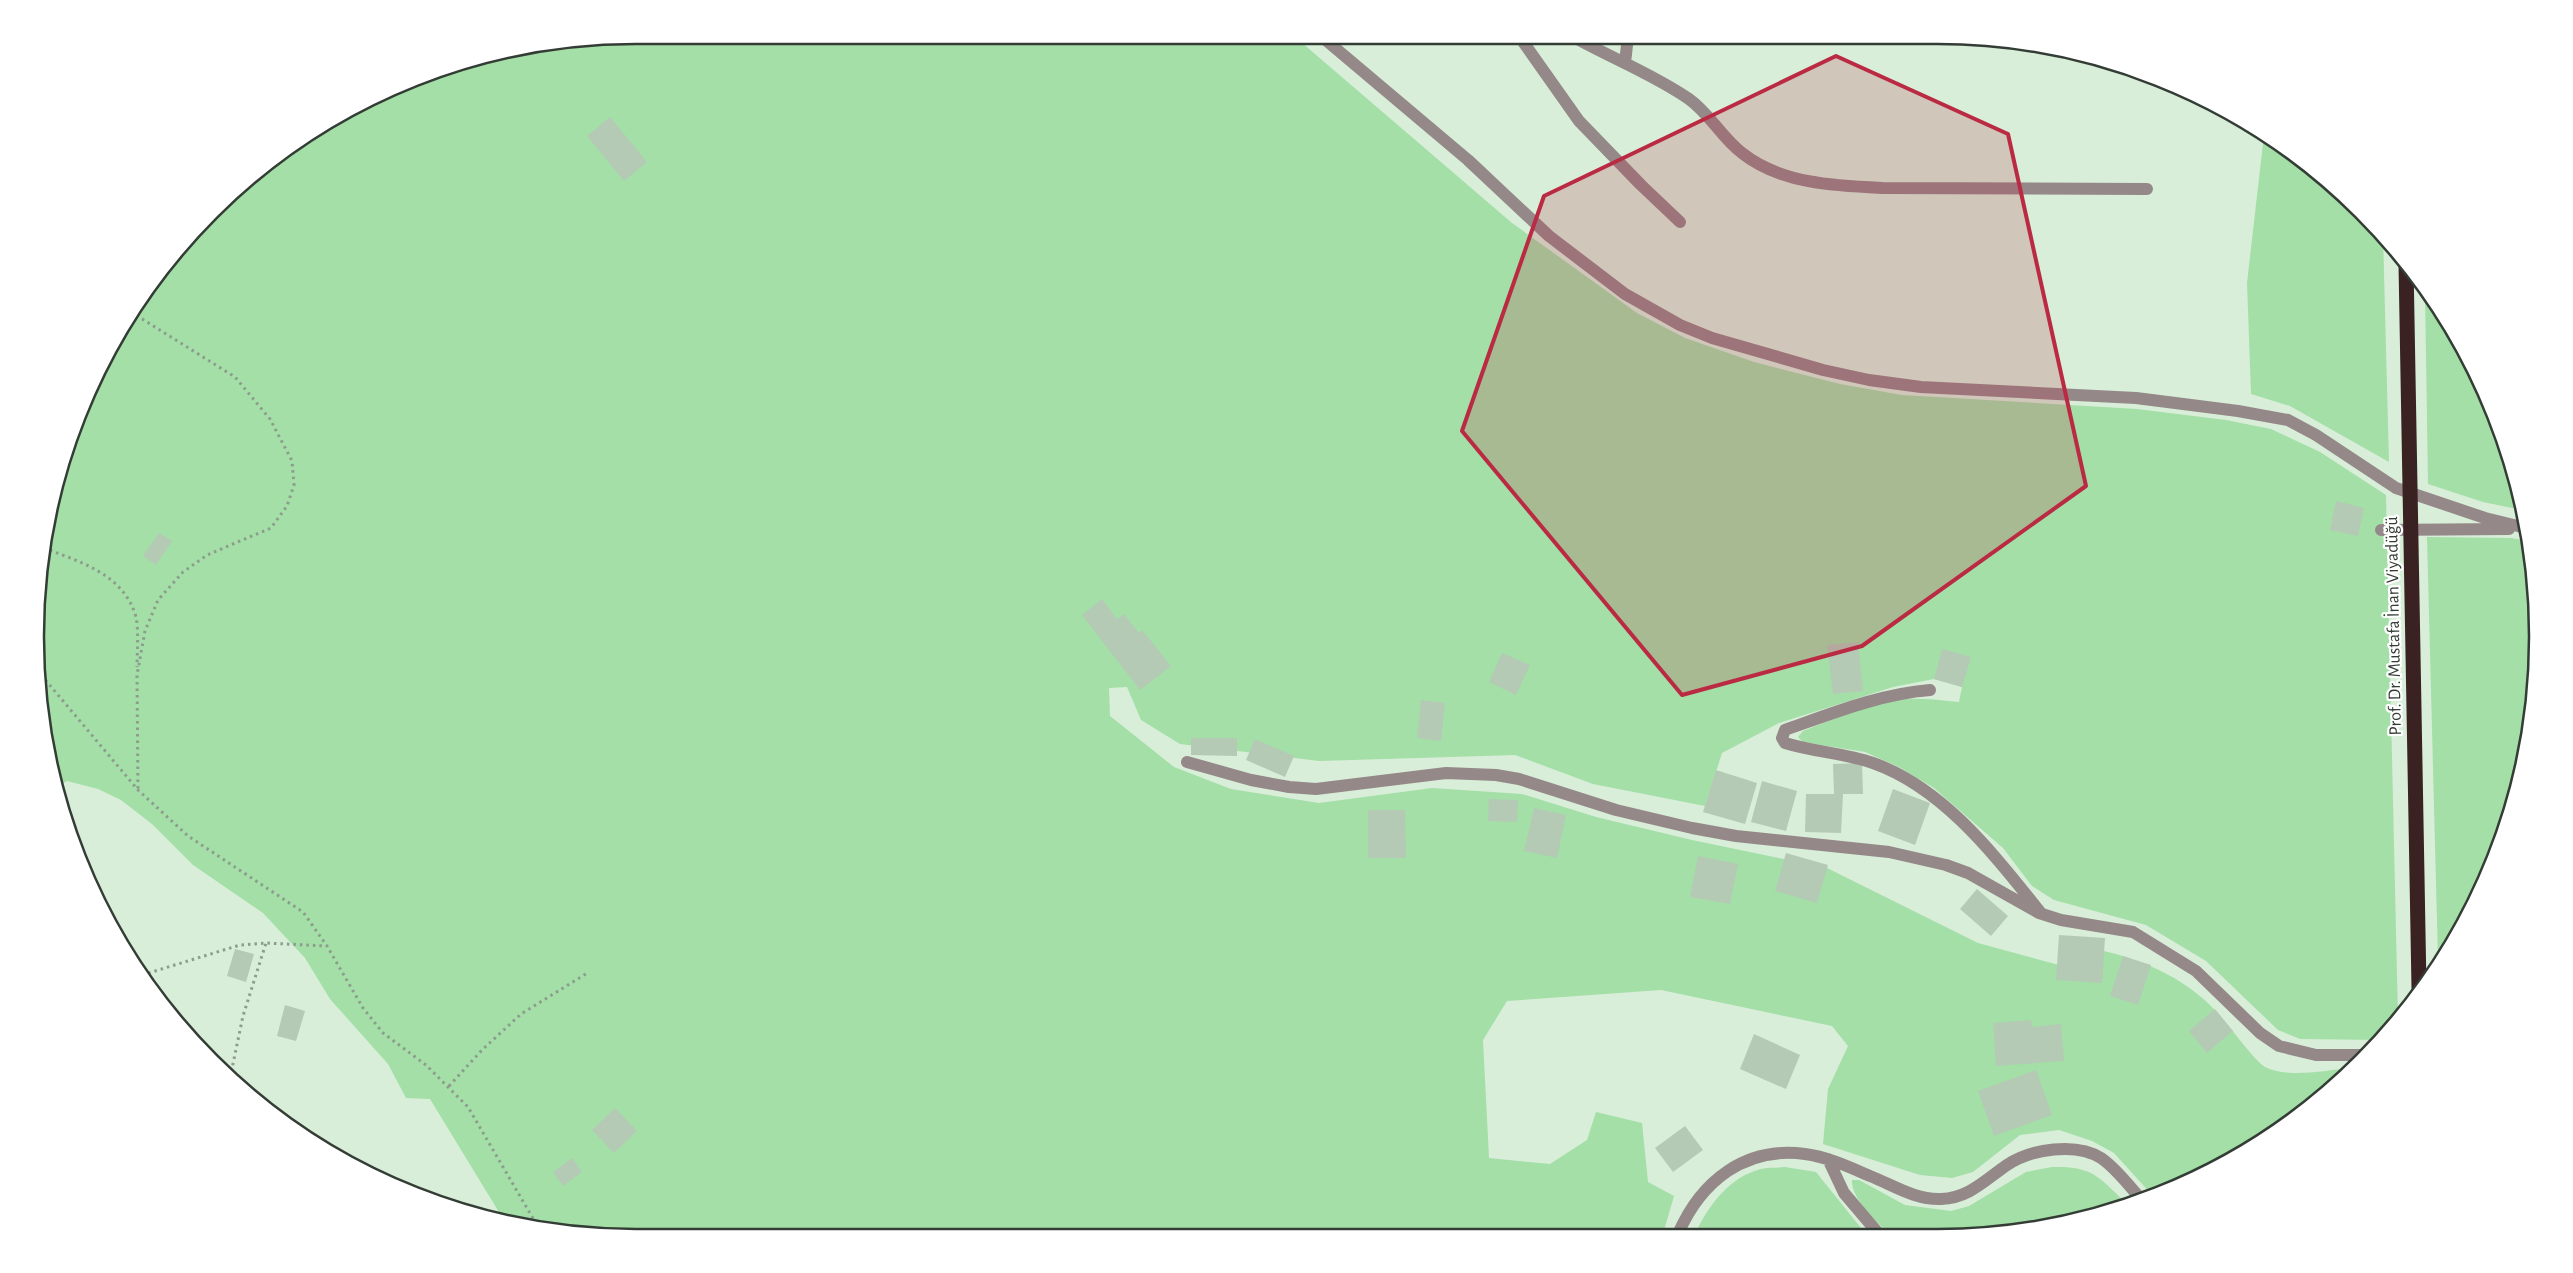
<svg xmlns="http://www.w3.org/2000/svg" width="2573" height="1273" viewBox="0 0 2573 1273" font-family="'Alegreya Sans',sans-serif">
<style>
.green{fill:#a3dfa7}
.building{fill:#b4cab5}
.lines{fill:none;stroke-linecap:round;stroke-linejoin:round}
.path{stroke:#8c9c8d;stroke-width:3;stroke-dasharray:2.5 4;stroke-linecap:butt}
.minor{stroke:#958888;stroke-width:12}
.highway{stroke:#3a2223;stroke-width:15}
.marked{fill:#bb2a43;fill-opacity:0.2;stroke:#bb2a43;stroke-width:4;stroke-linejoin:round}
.labels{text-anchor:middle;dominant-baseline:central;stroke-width:4.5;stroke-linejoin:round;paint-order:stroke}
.street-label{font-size:18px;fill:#343d35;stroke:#fff}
.rim{fill:none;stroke:#343d35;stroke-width:2.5}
</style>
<rect width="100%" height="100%" fill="#d8eed9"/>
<path class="green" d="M636,35L1294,36L1512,223L1637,313L1685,338L1754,362L1840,384L1902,395L2137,409L2226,420L2271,429L2320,452L2386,495L2398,1019L2381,1040L2300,1039L2278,1030L2206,961L2146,925L2054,900L2032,886L2003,848L1934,788L1899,767L1865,752L1803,742L1798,737L1803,731C1832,720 1863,705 1894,700C1915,697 1938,700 1959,702L1962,687L1934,679L1893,687L1779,723L1722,753L1705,806L1593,784L1515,755L1319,761L1180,744L1141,720L1127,687L1109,688L1110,716L1174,767L1231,789L1319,803L1432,788L1522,794L1596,817L1692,840L1827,868L1978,943L2070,968L2100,950C2147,961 2190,980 2222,1018C2231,1028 2255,1061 2265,1067C2286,1078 2325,1071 2348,1068L2271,1136L2166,1192L2153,1196L2114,1153L2092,1141L2059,1130L2020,1135L1973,1172L1952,1178L1920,1175L1823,1144L1828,1089L1848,1046L1832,1026L1661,990L1507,1001L1483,1040L1489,1158L1550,1164L1587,1140L1596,1112L1642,1123L1648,1182L1674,1196L1663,1234L597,1237L505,1222L430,1099L406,1098L388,1064L330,999L305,958L263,913L193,865L152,824L121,800L98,789L67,781L57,786L40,715L35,636L47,519L81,406L136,303L184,240L270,159L336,115L443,67L519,47Z
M2264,135L2302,159L2383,235L2389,462L2290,406L2251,394L2247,283Z
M2425,291L2457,336L2506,443L2522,510L2483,502L2428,484Z
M2427,537L2511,538L2529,541L2533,558L2537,676L2518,792L2476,902L2438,959Z
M1785,1167L1816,1172L1865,1233L1695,1234C1708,1206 1729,1177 1761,1169C1768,1167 1777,1168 1785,1167Z
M2052,1167C2092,1166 2098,1176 2126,1203L2015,1233H1888C1876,1221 1851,1199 1852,1180H1859L1905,1205L1951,1211L1969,1206L2026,1172Z"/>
<path class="building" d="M610,117L647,162L624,181L587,136Z
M2336,501L2364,508L2358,536L2330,530Z
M159,533L172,541L156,565L143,556Z
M1102,599L1117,619L1124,614L1139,633L1142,630L1171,666L1140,690L1082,615Z
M1858,642L1863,691L1833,694L1827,645Z
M1942,649L1971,657L1962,687L1934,679Z
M1502,653L1530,665L1516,695L1489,682Z
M1421,700L1445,703L1441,741L1417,738Z
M1191,738H1237V756L1191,755Z
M1255,739L1294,756L1285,777L1246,760Z
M1862,763L1863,794H1843L1841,833L1805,832L1806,794H1834L1833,764Z
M1716,770L1757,783L1745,824L1703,812Z
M1762,781L1797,791L1786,831L1751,822Z
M1893,789L1930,803L1915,845L1878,831Z
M1489,799L1518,800L1517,822L1488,821Z
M1534,808L1566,815L1557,858L1524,851Z
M1368,810H1405L1406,858H1368Z
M1786,853L1828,865L1817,903L1775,891Z
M1698,856L1738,864L1730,904L1690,897Z
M1977,889L2008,916L1991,936L1960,909Z
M2059,935L2105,938L2102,983L2056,980Z
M235,949L254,954L246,982L227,976Z
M2123,956L2151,965L2138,1005L2110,996Z
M285,1005L305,1011L296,1041L277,1036Z
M2215,1009L2233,1031L2207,1053L2189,1031Z
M2031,1020L2032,1027L2061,1024L2064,1061L1996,1066L1993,1023Z
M1754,1034L1800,1055L1786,1089L1740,1069Z
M2036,1070L2052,1115L1994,1136L1978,1091Z
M615,1108L637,1131L614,1153L592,1130Z
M1685,1126L1703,1150L1673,1172L1655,1148Z
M572,1158L582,1172L563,1186L553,1172Z"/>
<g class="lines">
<path class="path" d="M131,312L235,377L270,419L292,461L294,485L287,506L271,528L207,555L183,572L158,600L145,631L137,675L138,789
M44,548C80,562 124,574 136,617C139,632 137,652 137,667
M37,670L138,790L188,836L303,912L327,946L363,1008L383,1033L426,1065L468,1107L538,1227
M142,975L240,945L266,943L326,946
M230,1078L243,1016L266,943
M449,1086L482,1050L521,1014L589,972"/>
<path class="minor" d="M1321,36L1468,160L1549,236L1625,294L1680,325L1712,338L1823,370L1869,380L1921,387L2136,398L2238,411L2288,420L2316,435L2396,488L2485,518L2526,528
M1519,36L1579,121L1641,185L1680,222
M1572,36C1611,58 1653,74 1689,99C1710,114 1722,138 1742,153C1781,184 1836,186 1883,188L2147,189
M1625,63L1628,36
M2381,530L2509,529
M1930,690C1880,694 1833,713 1785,730L1782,738L1785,743C1814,752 1844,753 1873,763C1944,788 1995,856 2041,913
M1187,762L1251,780L1289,787L1316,789L1446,773L1496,775L1519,779L1616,810L1692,828L1736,836L1889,852L1946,865L1968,873L2039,913L2061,920L2133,932L2196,971L2260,1033L2279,1046L2316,1055H2364
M1828,1159L1844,1193L1878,1233
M1678,1234C1701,1181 1745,1146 1805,1154C1828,1157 1849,1167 1870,1176C1893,1185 1915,1200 1941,1199C1969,1198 1985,1180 2007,1165C2031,1149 2076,1142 2101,1158C2116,1168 2129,1186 2141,1199"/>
<path class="highway" d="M2406,264L2419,988"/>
</g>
<path class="marked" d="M1836,56L2008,134L2086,486L1862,646L1682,695L1462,431L1544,196Z"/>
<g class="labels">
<g class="street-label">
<text transform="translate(2394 626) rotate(-91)">Prof. Dr. Mustafa İnan Viyadüğü</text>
</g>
</g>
<path d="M0 0H2573V1273H0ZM636 44H1937A592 592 0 0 1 2529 636V637A592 592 0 0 1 1937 1229H636A592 592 0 0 1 44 637V636A592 592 0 0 1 636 44Z" fill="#fff" fill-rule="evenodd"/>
<path class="rim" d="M636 44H1937A592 592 0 0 1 2529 636V637A592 592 0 0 1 1937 1229H636A592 592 0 0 1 44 637V636A592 592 0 0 1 636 44Z"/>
</svg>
